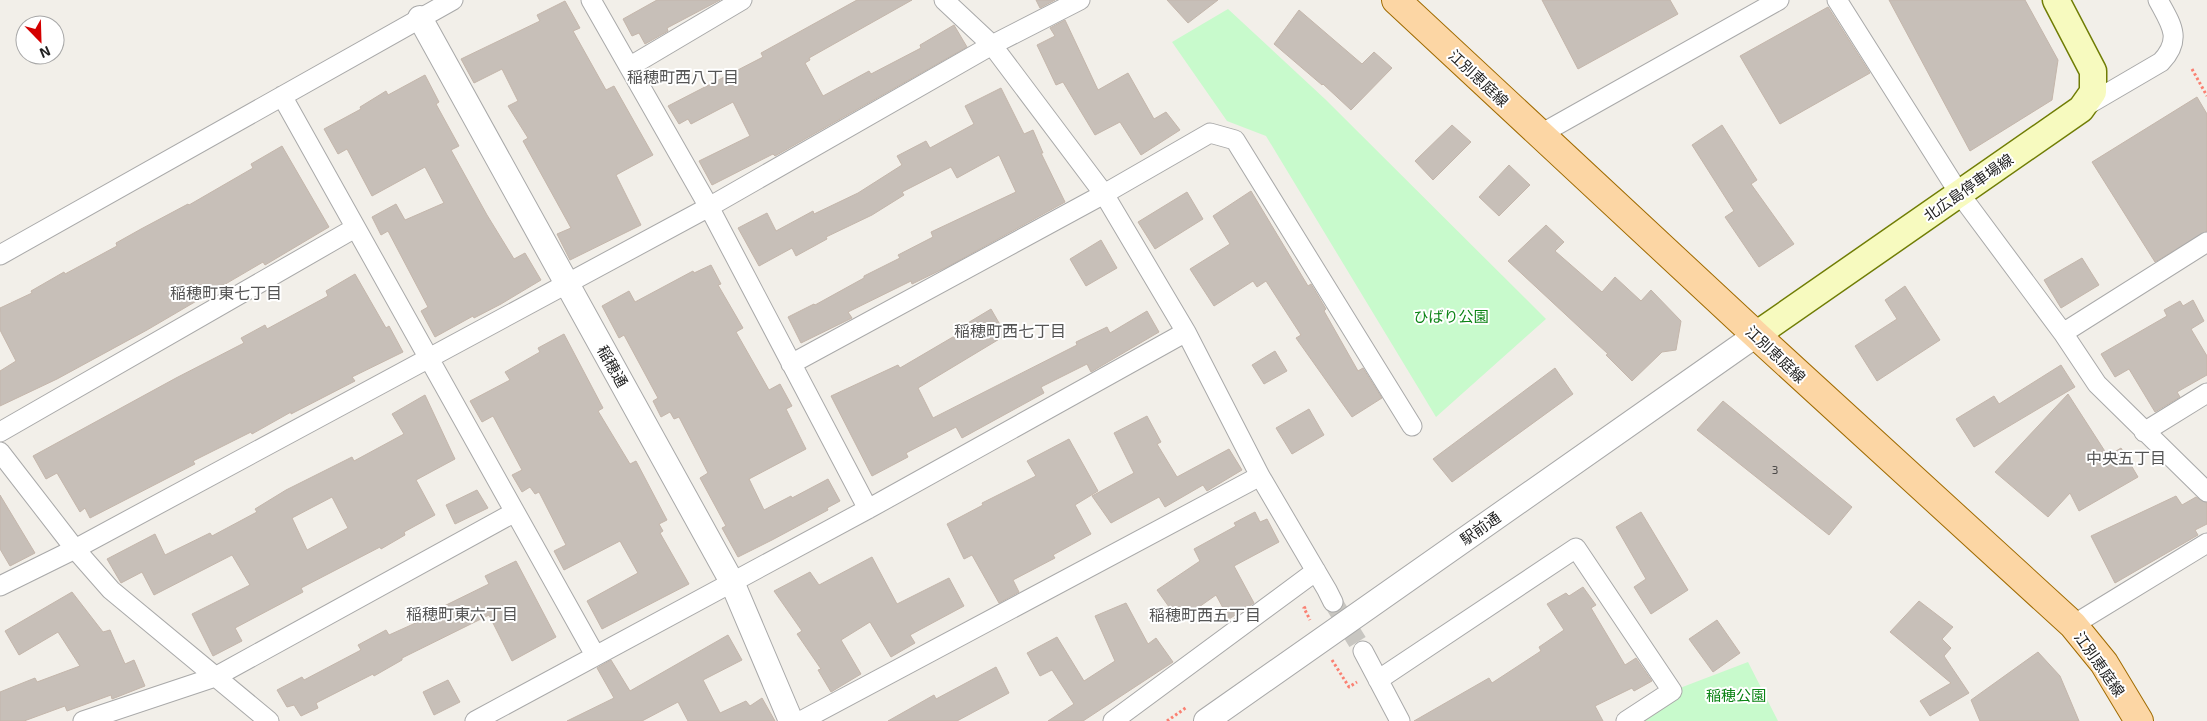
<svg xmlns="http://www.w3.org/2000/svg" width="2207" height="721" viewBox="0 0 2207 721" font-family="'Exo 2','Noto Sans JP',sans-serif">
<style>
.park{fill:#c8facc}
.building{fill:#c7bfb8;stroke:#c4b6ab;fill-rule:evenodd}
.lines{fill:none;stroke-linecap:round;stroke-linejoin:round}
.minor-tunnel{stroke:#c8c6c1;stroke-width:19;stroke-dasharray:19 9;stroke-linecap:butt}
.minor-casing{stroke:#a9a9a9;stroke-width:21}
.tertiary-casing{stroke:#a9a9a9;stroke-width:26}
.secondary-casing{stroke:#707d05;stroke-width:29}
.primary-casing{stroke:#a06b00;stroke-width:30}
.path{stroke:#fa8072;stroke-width:3;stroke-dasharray:2.5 2.5;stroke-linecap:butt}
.minor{stroke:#fff;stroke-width:19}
.tertiary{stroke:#fff;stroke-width:24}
.secondary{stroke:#f7fabf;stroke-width:26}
.primary{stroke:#fcd6a4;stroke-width:28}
.labels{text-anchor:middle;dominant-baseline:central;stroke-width:4;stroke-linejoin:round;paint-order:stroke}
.number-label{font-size:12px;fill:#4b4948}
.street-label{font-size:15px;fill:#222;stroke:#fff}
.park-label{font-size:15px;fill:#0c8416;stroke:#fff}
.neighbourhood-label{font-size:16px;fill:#555;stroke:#fff}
</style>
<rect width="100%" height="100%" fill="#f2efe9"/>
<path class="park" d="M1228,9L1325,99L1546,319L1436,417L1266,136L1227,121L1172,42Z
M1748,662L1778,721H1626L1672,691Z"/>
<path class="building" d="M657,0H720L667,28L668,31L645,44L639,33L632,36L623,19Z
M857,0H912L809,58L810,60L805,63L823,96L869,71L871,74L921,48L920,45L954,25L967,47L775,156L773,154L712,185L699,161L750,136L733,102L691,124L688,119L679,124L668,106L763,57L761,53Z
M1036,0H1055L1040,8Z
M1167,0H1218L1188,23Z
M1542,0H1670L1678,14L1578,69Z
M1889,0H2025L2058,60L2052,100L1970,151Z
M565,1L580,28L573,31L606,90L614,86L653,155L616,175L641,225L570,260L557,234L571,228L523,141L528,138L508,106L518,101L502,69L474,83L461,59L540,21L537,15Z
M1828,7L1870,73L1780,124L1740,56Z
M1299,10L1362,64L1374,52L1392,68L1351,110L1323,84L1322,85L1274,44Z
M1065,20L1098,90L1128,73L1154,119L1166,112L1180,130L1141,155L1120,122L1095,135L1063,82L1056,85L1037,45L1055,36L1050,28Z
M425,75L439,102L436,104L459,146L451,150L487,215L514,259L525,253L541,280L501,304L474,318L473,316L435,337L421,311L428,307L388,231L381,235L372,217L396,204L405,220L444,203L425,167L372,196L347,149L338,154L324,129L361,109L360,107L386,91L388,95Z
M1001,88L1024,134L1033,130L1043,153H1041L1065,202L949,266L912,284L911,281L848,312L852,318L801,343L788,317L814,304L815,305L864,278V276L900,258L898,255L933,237L931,232L1016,192L999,155L957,178L951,167L902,192L904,195L872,215L826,237L827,239L796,256L792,248L759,266L738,228L767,213L776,231L813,211L814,214L858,193L902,165L897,156L926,141L930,148L974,124L965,106Z
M2197,97L2207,114V231L2155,262L2092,162Z
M1452,125L1471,142L1433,180L1415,161Z
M1722,125L1757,180L1751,184L1794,244L1759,267L1725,217L1734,211L1692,145Z
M282,146L329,227L265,265L263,262L147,330L57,379L0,406V371L16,361L0,330V308L32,293L31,291L64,272L65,274L117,246L116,243L141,229L188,204L189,205L253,168L251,164Z
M1509,165L1530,185L1499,216L1479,197Z
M1251,191L1308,286L1311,284L1326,309L1324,311L1358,371L1363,368L1382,398L1352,417L1296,338L1301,335L1266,281L1257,287L1253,281L1214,306L1190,269L1230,244L1213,216Z
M1187,192L1203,219L1155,249L1138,222Z
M1546,225L1564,242L1555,251L1602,292L1615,277L1641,301L1651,290L1681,321L1676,350L1662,352L1632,381L1606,355L1608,354L1508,261Z
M1101,240L1117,268L1086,286L1070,259Z
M2082,258L2099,285L2061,308L2044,280Z
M711,265L721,284L718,285L743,328L736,332L769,390L780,384L792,406L786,409L806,449L749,479L764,510L791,496L792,498L828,479L840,501L827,508L828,510L772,540L738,557L722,528L726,526L700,478L708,473L679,417L674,419L670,412L661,417L653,401L658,398L624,335L619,338L602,306L629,291L635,302L693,271L694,273Z
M355,274L386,328L389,326L403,352L352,377L355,381L291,414V412L252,434L251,432L193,461L195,464L90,518L85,508L80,512L57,473L46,479L33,456L176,378L244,343L241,338L265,325L267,329L328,296L326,291Z
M1905,286L1940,340L1877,381L1855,346L1897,319L1885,300Z
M2193,300L2204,321L2191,329L2207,356V375L2177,392L2180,397L2155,412L2129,369L2115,377L2101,354L2167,316L2164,310L2180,301L2183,306Z
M991,309L1006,335L918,388L933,418L1077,345L1076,342L1107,327L1110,333L1147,311L1159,332L1091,372L1087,364L1041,387L1044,393L962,438L956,427L906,453L908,457L872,476L831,396L898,365L900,368L958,334L956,330Z
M564,334L603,408L598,411L630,464L636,461L667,520L659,524L663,531L660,533L689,584L602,629L587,601L638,573L620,541L564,570L554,551L566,545L539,492L535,494L530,487L522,492L512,475L522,470L493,416L482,422L470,401L510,380L505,372L540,352L538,348Z
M1275,351L1287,371L1264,384L1252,365Z
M2061,365L2075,387L1974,447L1956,419L1994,396L1999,404Z
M1555,368L1573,394L1452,482L1433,459Z
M2068,394L2108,456L2121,448L2138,477L2079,511L2070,493L2048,517L1995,472Z
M425,395L455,459L416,480L435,515L404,532L405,535L381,549L380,547L301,588L303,592L235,628L242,641L213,656L192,614L250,585L232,555L154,595L142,572L121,583L107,559L155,534L165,555L210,533L212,536L257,512L255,509L286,490L352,457L354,461L404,434L392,414ZM332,497L348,528L307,550L292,518Z
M1723,401L1852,507L1829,535L1697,430Z
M1309,409L1324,435L1292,454L1276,428Z
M1147,416L1161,442L1157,444L1177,477L1229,449L1242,470L1207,491L1203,485L1165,507L1159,497L1111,523L1092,496L1134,473L1114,433Z
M1069,439L1098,491L1075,505L1091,534L1053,555L1055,558L1013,580L1019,592L999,603L972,555L964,559L947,524L983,505L982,503L1036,476L1027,461Z
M477,490L488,508L455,524L446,505Z
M0,495L35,553L10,566L0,549Z
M2176,496L2182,505L2196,497L2207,503V524L2195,530L2198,535L2115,583L2091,536Z
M1255,512L1260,522L1267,519L1279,542L1234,566L1254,603L1229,619L1216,595L1179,621L1157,590L1200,561L1194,549L1236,526L1234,523Z
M1641,512L1688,590L1651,614L1634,587L1646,579L1616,527Z
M872,557L897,604L949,578L964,606L910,635L915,643L891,657L870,622L841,640L861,674L831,692L818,670L821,669L797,634L802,631L774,591L810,572L819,585Z
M516,561L556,637L512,661L489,615L402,658V660L374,676L373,674L316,703L318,708L301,716L294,705L287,707L277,690L302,677L304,680L361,650L358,645L386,630L389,635L440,612L438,609L489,584L485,576Z
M1583,587L1596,605L1591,608L1625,665L1636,658L1652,681L1634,691L1632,688L1595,706L1603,721H1414L1489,678L1492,683L1541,651L1539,647L1564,630L1547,604L1566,593L1569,596Z
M72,592L103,632L110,630L125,664L134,660L145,686L112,699L111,695L67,711L65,706L24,721H0V692L35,678L37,682L80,666L58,632L19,655L5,631Z
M1919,601L1953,627L1942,639L1951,648L1944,656L1969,693L1930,716L1920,701L1951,683L1890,632Z
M1126,603L1148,644L1156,638L1173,662L1083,721H1048L1074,704L1052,670L1040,676L1027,653L1057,637L1084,681L1115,661L1095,616Z
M1717,620L1740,653L1713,672L1689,639Z
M728,635L742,660L703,680L720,713L746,701L750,706L762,698L775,721H688L678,702L642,721H567L614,698L597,668L611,660L630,691Z
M2038,652L2060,676L2079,721H1980L1971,700Z
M996,667L1009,693L957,721H888L934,695L936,699Z
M448,680L460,702L434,715L423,692Z"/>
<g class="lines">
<path class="minor-tunnel" d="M1333,602L1363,651"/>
<defs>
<path id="minor" d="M591,0L709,207L868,509
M944,0L992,45L1104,194L1186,332L1260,476L1327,590L1333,602
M1837,0L1959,193L2063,333L2097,384L2207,492
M629,67L742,0
M282,96L595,655
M2084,107L2161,62C2183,39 2171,24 2158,0
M1539,135L1779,0
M0,255L453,0
M2063,333L2207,242
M791,364L1104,194L1210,133L1235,140L1412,426
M0,432L355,228
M2144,432L2207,393
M0,452L75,549L111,590L269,721
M0,586L75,549L709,207L992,45L1080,0
M2073,625L2207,543
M1363,651L1400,721
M1378,680L1576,548L1672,691L1626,721
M83,721L215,677L515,512
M475,721L868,509L1186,332
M801,721L1260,476
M1113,721L1316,571"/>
<path id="tertiary" d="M420,18L732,582L791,721
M1206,721L1756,335"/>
<path id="secondary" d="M1756,335L2081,109L2093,92V71L2056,0"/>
<path id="primary" d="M1396,0L1756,335L2073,625L2104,663L2139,721"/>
</defs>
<use href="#minor" class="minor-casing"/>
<use href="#tertiary" class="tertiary-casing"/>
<use href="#secondary" class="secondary-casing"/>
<use href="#primary" class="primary-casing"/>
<path class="path" d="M2192,69L2207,96
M1306,607L1304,608L1310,620
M1332,660L1349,687L1357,682
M1167,721L1187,707"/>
<use href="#minor" class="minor"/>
<use href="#tertiary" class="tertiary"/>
<use href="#secondary" class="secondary"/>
<use href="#primary" class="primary"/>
</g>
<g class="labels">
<g class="number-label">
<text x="1775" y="469">3</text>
</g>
<g class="street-label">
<text transform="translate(1479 78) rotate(43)">江別恵庭線</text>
<text transform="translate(1968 187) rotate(-35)">北広島停車場線</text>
<text transform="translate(1776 354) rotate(43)">江別恵庭線</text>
<text transform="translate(613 366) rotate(61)">稲穂通</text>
<text transform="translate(1480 528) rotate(-35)">駅前通</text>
<text transform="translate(2100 664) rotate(55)">江別恵庭線</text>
</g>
<g class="park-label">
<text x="1451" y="316">ひばり公園</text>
<text x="1736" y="695">稲穂公園</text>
</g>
<g class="neighbourhood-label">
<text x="683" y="76">稲穂町西八丁目</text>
<text x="226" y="292">稲穂町東七丁目</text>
<text x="1010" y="330">稲穂町西七丁目</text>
<text x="2126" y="457">中央五丁目</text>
<text x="462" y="613">稲穂町東六丁目</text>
<text x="1205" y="614">稲穂町西五丁目</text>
</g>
</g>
<g transform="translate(40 40) rotate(157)"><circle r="24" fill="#ffffff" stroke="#a7a7a7"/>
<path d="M0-4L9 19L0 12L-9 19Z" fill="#d40000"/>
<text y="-8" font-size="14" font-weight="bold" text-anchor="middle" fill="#222222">N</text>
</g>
</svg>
